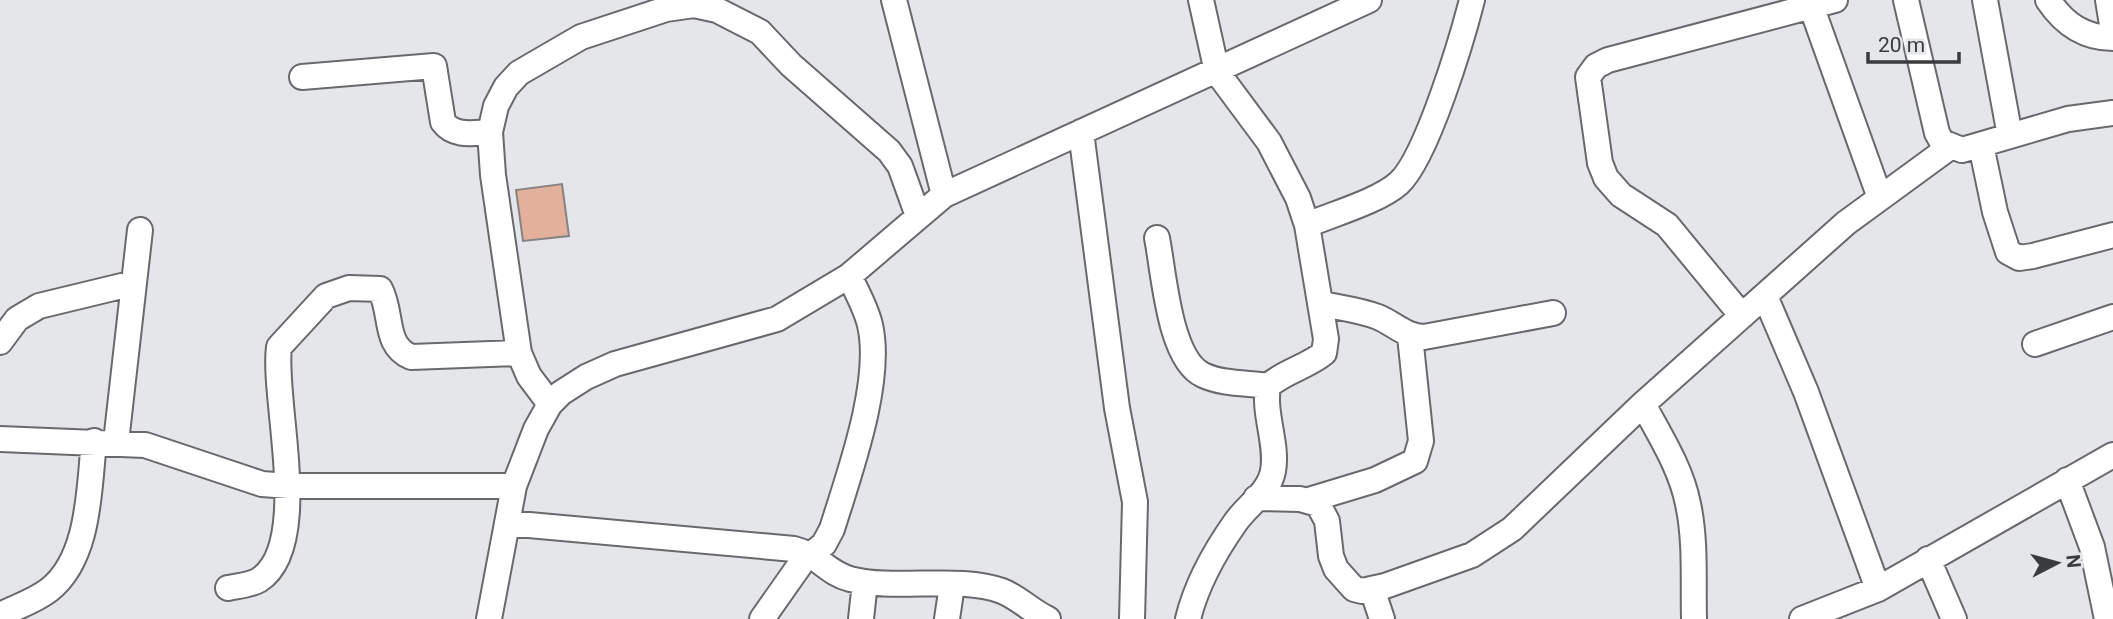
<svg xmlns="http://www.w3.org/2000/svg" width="2113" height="619" viewBox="0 0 2113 619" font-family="Roboto,sans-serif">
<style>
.building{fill:#e3b19b;stroke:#868382;stroke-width:2}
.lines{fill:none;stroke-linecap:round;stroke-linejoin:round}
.street-casing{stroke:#68696c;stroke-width:28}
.street{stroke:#fff;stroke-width:24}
</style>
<rect width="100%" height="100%" fill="#e5e6e9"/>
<path class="building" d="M562,184L569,236L523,241L516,190Z"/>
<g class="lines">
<defs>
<path id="street" d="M894,0L944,195
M1809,0L1880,198
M1906,0L1937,133L1942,142L1962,150L2068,119L2113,113
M1985,0L2010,136
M2048,0C2064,24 2084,38 2113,38
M2108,0L2113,31
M302,77L434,66L443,122C454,137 473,133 490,132
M1081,132L1117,408L1135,502L1132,619
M1981,145L1995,212L2008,252L2019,258L2033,256L2113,235
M1307,225C1333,214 1379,201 1399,183C1427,157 1462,39 1472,0
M1157,238C1164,273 1169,359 1203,375C1222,384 1247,383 1268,386
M1765,296L1806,392L1878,589
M1322,304C1341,308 1360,310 1378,317C1395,324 1404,336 1424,337L1553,313
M1742,316L1667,225L1621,195L1606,178L1600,163L1588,77L1596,66L1608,60L1835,0
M0,342L17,319L39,306L134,283
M2035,344L2113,317
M550,404L529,376L519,353L493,175L490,132L496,106L506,87L519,73L581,37L666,9L694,5L717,10L760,32L791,65L889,151L900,166L918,216
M1643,404C1660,436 1681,468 1688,504C1696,541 1693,581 1694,619
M0,439L145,445L262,484L289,486H514
M116,442L140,230
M2067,480L2092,547L2107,619
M1256,498L1300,499L1318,504L1327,521L1331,556L1336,569L1354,589L1362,591L1385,586L1472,555L1512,529L1643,404L1846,223L1950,147
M1309,500L1375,480L1415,461L1421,441L1410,336
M507,523L794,549C819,555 827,573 850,579C896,591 958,575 1002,591C1018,597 1031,611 1048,619
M1928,559L1954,619
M228,588C237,586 251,585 259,580C313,545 272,399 279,347L326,296L349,288L380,289C393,313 383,345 411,357L519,353
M1372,589L1382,619
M0,615C16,607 35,601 49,590C90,558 89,488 94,441
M489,619L514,486L536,429L550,404L561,393L586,377L615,364L777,319L849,276L944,195L1369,0
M762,619L802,562L824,544L832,529C849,474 883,382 870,325C866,308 857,292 849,276
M861,619L865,582
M947,619L952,585
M1188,619C1196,586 1216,550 1235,523C1247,505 1269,493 1273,471C1278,444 1263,414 1268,386C1285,371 1307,367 1324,353L1326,339L1307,225L1298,198L1269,142L1217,72L1201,0
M1802,619L1878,589L2113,455"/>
</defs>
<use href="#street" class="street-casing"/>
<use href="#street" class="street"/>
</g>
<g transform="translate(2057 563) rotate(84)" stroke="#e5e6e9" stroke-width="5" paint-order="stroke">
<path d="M0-5L12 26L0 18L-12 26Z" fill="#3a3b3c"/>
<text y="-10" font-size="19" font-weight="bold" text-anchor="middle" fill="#3a3b3c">N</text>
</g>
<path d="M1868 52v10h91v-10" fill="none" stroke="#3a3b3c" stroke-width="3.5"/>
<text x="1878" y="52" font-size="21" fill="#3a3b3c" stroke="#e5e6e9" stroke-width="5" paint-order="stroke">20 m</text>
</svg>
